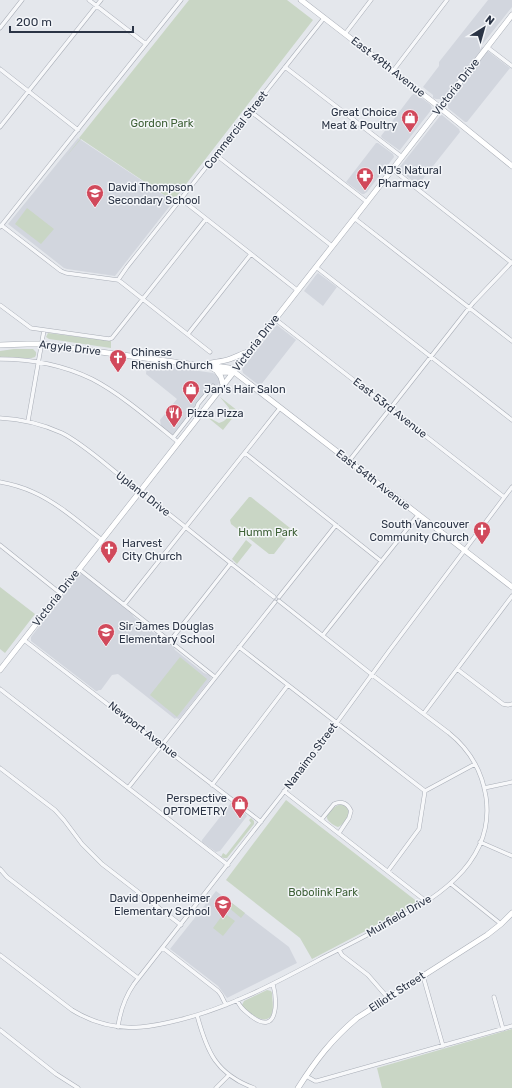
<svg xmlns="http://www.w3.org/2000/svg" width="512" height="1088" viewBox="0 0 512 1088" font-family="Rubik,sans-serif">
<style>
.built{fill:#d2d6de}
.green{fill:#c9d6c5}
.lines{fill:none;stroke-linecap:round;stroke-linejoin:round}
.street-casing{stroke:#a9aeb7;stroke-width:4.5}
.secondary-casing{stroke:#a9aeb7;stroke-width:6}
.street{stroke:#f7f8fa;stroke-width:3.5}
.secondary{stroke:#fff;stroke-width:5}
.labels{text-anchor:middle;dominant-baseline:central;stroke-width:3;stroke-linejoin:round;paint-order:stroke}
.street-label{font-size:11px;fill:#2b3445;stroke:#f4f6f9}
.poi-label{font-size:11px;fill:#2b3445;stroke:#f4f6f9;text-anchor:start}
.park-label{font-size:11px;fill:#3f6138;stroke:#f4f6f9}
</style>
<rect width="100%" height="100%" fill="#e4e7ec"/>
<path class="built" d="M488,0H512V7L481,46L510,68L467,122H465L449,109L448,108V105L440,99H436L433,98V95L423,87L439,66V62Z
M415,93L431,105L432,109L400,150H399L382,138L381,136L412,95Z
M442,115L459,129L460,132L418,185L400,171L399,168L440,116Z
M78,138L165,196L173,202L115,276L67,269L64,268L8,224Z
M376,143H378L393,154L394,157L367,192L364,194H362L346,182Z
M318,273L337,287L323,306L304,291L316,275Z
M277,325L295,339L296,340L260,386L243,373L242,369L275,327Z
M150,364L213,373L218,376L220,381L218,385H215L212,384L173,434H171L161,426L160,420L177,399L146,374L147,365Z
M82,574L132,614L134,617L154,633L158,634L173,646L175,650L204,673L210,675L211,678L210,680L180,718L179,719L176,718L175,719L118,674L112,675L101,690H99L97,691H96L31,641V637L79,575Z
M231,803H233L244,812L247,816L220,851L216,852L202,842V840Z
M216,891L289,947L297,963L227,998L218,986L170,949Z"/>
<path class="green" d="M189,0H287L313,20L173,201L81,139L65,158L80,139L79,138Z
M27,208L54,229L41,244L15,224Z
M48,333L111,341V348L49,339L46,337Z
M14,349H33L36,352V355L35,357C28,360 9,356 0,357V351Z
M220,397L238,411L223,430L206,416L219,423C227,421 229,416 229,408Z
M249,497H251L290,528L291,532L274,554H269L231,524L230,520Z
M246,540L252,545L237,564L232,559Z
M0,587L35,614L5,653L0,649Z
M180,657L207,679L177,717L150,695Z
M286,800L419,903L312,959L300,938L226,880Z
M341,804C355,808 347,823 338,827C335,826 328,822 327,818C326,813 336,805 341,804Z
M251,818L254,821V824L227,858H224L221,857L223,853L226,855L251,823L249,820Z
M232,903L245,913L241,918L228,907Z
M224,913L235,921L223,936L213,928Z
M267,990L271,991L272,993C272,999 274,1007 272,1013C268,1028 246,1013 242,1005L244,1001Z
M512,1029V1088H382L377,1068Z"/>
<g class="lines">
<defs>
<path id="street" d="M89,0L146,44
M0,28L22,0
M345,34L371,0
M487,47L512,66
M285,67L402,157
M0,69L78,130
M393,71L447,0
M250,111L367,202
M0,127L101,0
M216,155L332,246
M392,169L512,263
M181,199L297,290
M354,218L512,341
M1,225L61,271L66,273L118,280L121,282L210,352
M0,227L181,0
M316,267L512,420
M118,280L127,267L324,18
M0,305L31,328L109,339L112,338L206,219
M275,319L504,497
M188,334L251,254
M0,359C32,359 63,365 92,379C121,394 152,421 178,442
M0,418C22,419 42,424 62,433C82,443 105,464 123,478C174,517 223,558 274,597
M28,421L44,330
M173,438L197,407L198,404L213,386
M245,453L381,561
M349,461L473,303L512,262
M0,482C11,484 22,487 33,492C58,503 80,523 102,540
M0,545L60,593
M79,569L215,677
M279,597L336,525
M124,605L280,408
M323,635L418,515
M24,640L261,822
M170,641L231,563
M239,647L425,791
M457,669L503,704L508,705L512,704
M0,689L228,865
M424,713L512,596
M0,768L55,810L64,820L82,844L102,864L181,925
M212,785L288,685
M128,788L275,602
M484,788L512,782
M284,791L427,902
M321,820L334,804C342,800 348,804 351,811L349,818L339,833
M480,842L512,856
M0,869L7,877L138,978
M388,871L419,829L425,791L475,764
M451,884L501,924
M163,948L218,991L221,995L226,1005
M339,950L342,955L368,975L388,998
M0,955L72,1010C93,1023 116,1029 141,1027C154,1026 167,1023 179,1020C232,1007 279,981 326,956C344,947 362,938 380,928C431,902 496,865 486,797C482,771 469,749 449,733L375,677L279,601
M423,976L443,1046
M494,997L503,1029
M237,1000C240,1008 245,1011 251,1016C279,1037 277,1000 273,984
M197,1015C207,1052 216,1074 254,1088
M118,1027C120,1012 125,997 134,984L319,747L389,651L512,487
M0,1030L56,1074L78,1088
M306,1076L315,1081H317L512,1026
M216,1088L229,1075"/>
<path id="secondary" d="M301,0L433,102L512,166
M0,345L27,344H42L211,367L215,366L229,368L512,587
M204,365C212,362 221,362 230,359C236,357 241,354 248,352
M211,367C217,372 225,373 233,372
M216,370L221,377L223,385
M0,670L367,202L512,15
M298,1088C316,1060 331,1040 357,1018L487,935L501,924L512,913"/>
</defs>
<use href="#street" class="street-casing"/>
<use href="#secondary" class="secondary-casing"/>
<use href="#street" class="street"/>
<use href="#secondary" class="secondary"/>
</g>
<defs>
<symbol id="shop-pin" viewBox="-11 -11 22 30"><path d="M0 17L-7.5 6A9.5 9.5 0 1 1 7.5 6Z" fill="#d1495b" stroke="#f4f6f9"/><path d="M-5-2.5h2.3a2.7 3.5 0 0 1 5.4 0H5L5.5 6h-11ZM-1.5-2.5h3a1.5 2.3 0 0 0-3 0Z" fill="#fff"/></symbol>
<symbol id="pharmacy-pin" viewBox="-11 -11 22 30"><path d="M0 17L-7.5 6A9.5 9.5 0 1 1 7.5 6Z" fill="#d1495b" stroke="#f4f6f9"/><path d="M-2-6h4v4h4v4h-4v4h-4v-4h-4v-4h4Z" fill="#fff"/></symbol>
<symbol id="school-pin" viewBox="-11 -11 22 30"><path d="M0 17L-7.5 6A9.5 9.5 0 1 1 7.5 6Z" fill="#d1495b" stroke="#f4f6f9"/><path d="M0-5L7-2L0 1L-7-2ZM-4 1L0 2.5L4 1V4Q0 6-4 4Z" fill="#fff"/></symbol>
<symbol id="church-pin" viewBox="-11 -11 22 30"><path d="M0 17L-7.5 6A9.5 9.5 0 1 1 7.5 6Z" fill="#d1495b" stroke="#f4f6f9"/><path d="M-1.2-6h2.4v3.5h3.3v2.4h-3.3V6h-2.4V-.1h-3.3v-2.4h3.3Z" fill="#fff"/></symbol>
<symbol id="restaurant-pin" viewBox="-11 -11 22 30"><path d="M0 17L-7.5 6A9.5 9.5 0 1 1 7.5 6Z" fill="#d1495b" stroke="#f4f6f9"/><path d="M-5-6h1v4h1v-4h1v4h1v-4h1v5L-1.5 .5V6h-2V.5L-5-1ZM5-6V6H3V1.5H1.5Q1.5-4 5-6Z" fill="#fff"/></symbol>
</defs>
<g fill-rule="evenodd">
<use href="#shop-pin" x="400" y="108" width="20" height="27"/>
<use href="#pharmacy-pin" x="355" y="166" width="20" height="27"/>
<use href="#school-pin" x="85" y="183" width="20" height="27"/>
<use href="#church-pin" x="108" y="348" width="20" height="27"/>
<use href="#shop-pin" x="181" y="379" width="20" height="27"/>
<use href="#restaurant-pin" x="164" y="403" width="20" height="27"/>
<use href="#church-pin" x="472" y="520" width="20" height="27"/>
<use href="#church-pin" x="99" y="539" width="20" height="27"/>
<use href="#school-pin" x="96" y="622" width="20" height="27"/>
<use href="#shop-pin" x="230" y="794" width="20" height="27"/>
<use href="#school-pin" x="213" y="894" width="20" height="27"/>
</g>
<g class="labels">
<g class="street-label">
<text transform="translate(388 67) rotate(38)">East 49th Avenue</text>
<text transform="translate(456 87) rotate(-52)">Victoria Drive</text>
<text transform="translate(236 130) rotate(-52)">Commercial Street</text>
<text transform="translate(256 343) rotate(-52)">Victoria Drive</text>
<text transform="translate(70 348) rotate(7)">Argyle Drive</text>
<text transform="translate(390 408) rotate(38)">East 53rd Avenue</text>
<text transform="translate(373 480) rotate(38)">East 54th Avenue</text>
<text transform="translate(143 494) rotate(38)">Upland Drive</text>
<text transform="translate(56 598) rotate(-52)">Victoria Drive</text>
<text transform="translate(143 730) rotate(38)">Newport Avenue</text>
<text transform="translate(311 756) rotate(-53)">Nanaimo Street</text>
<text transform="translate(399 916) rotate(-30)">Muirfield Drive</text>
<text transform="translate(397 992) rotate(-33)">Elliott Street</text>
</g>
<g class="poi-label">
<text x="397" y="112" text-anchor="end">Great Choice<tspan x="397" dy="13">Meat &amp; Poultry</tspan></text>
<text x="378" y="170">MJ's Natural<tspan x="378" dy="13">Pharmacy</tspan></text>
<text x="108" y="187">David Thompson<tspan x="108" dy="13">Secondary School</tspan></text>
<text x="131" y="352">Chinese<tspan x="131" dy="13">Rhenish Church</tspan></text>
<text x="204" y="389">Jan's Hair Salon</text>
<text x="187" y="413">Pizza Pizza</text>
<text x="469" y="524" text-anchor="end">South Vancouver<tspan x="469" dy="13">Community Church</tspan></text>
<text x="122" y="543">Harvest<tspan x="122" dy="13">City Church</tspan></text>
<text x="119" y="626">Sir James Douglas<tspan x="119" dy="13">Elementary School</tspan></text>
<text x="227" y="798" text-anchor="end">Perspective<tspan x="227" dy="13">OPTOMETRY</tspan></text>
<text x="210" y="898" text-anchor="end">David Oppenheimer<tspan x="210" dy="13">Elementary School</tspan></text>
</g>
<g class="park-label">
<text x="162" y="123">Gordon Park</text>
<text x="268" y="532">Humm Park</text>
<text x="323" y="892">Bobolink Park</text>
</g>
</g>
<g transform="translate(484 28) rotate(37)" stroke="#f4f6f9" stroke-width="3" paint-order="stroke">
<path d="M0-3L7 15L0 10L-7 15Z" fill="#2b3445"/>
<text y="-6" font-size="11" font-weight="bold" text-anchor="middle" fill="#2b3445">N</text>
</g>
<path d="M10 26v6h123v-6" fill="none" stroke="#2b3445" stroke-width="2"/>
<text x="16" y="26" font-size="12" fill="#2b3445" stroke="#f4f6f9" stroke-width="3" paint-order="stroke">200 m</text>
</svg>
